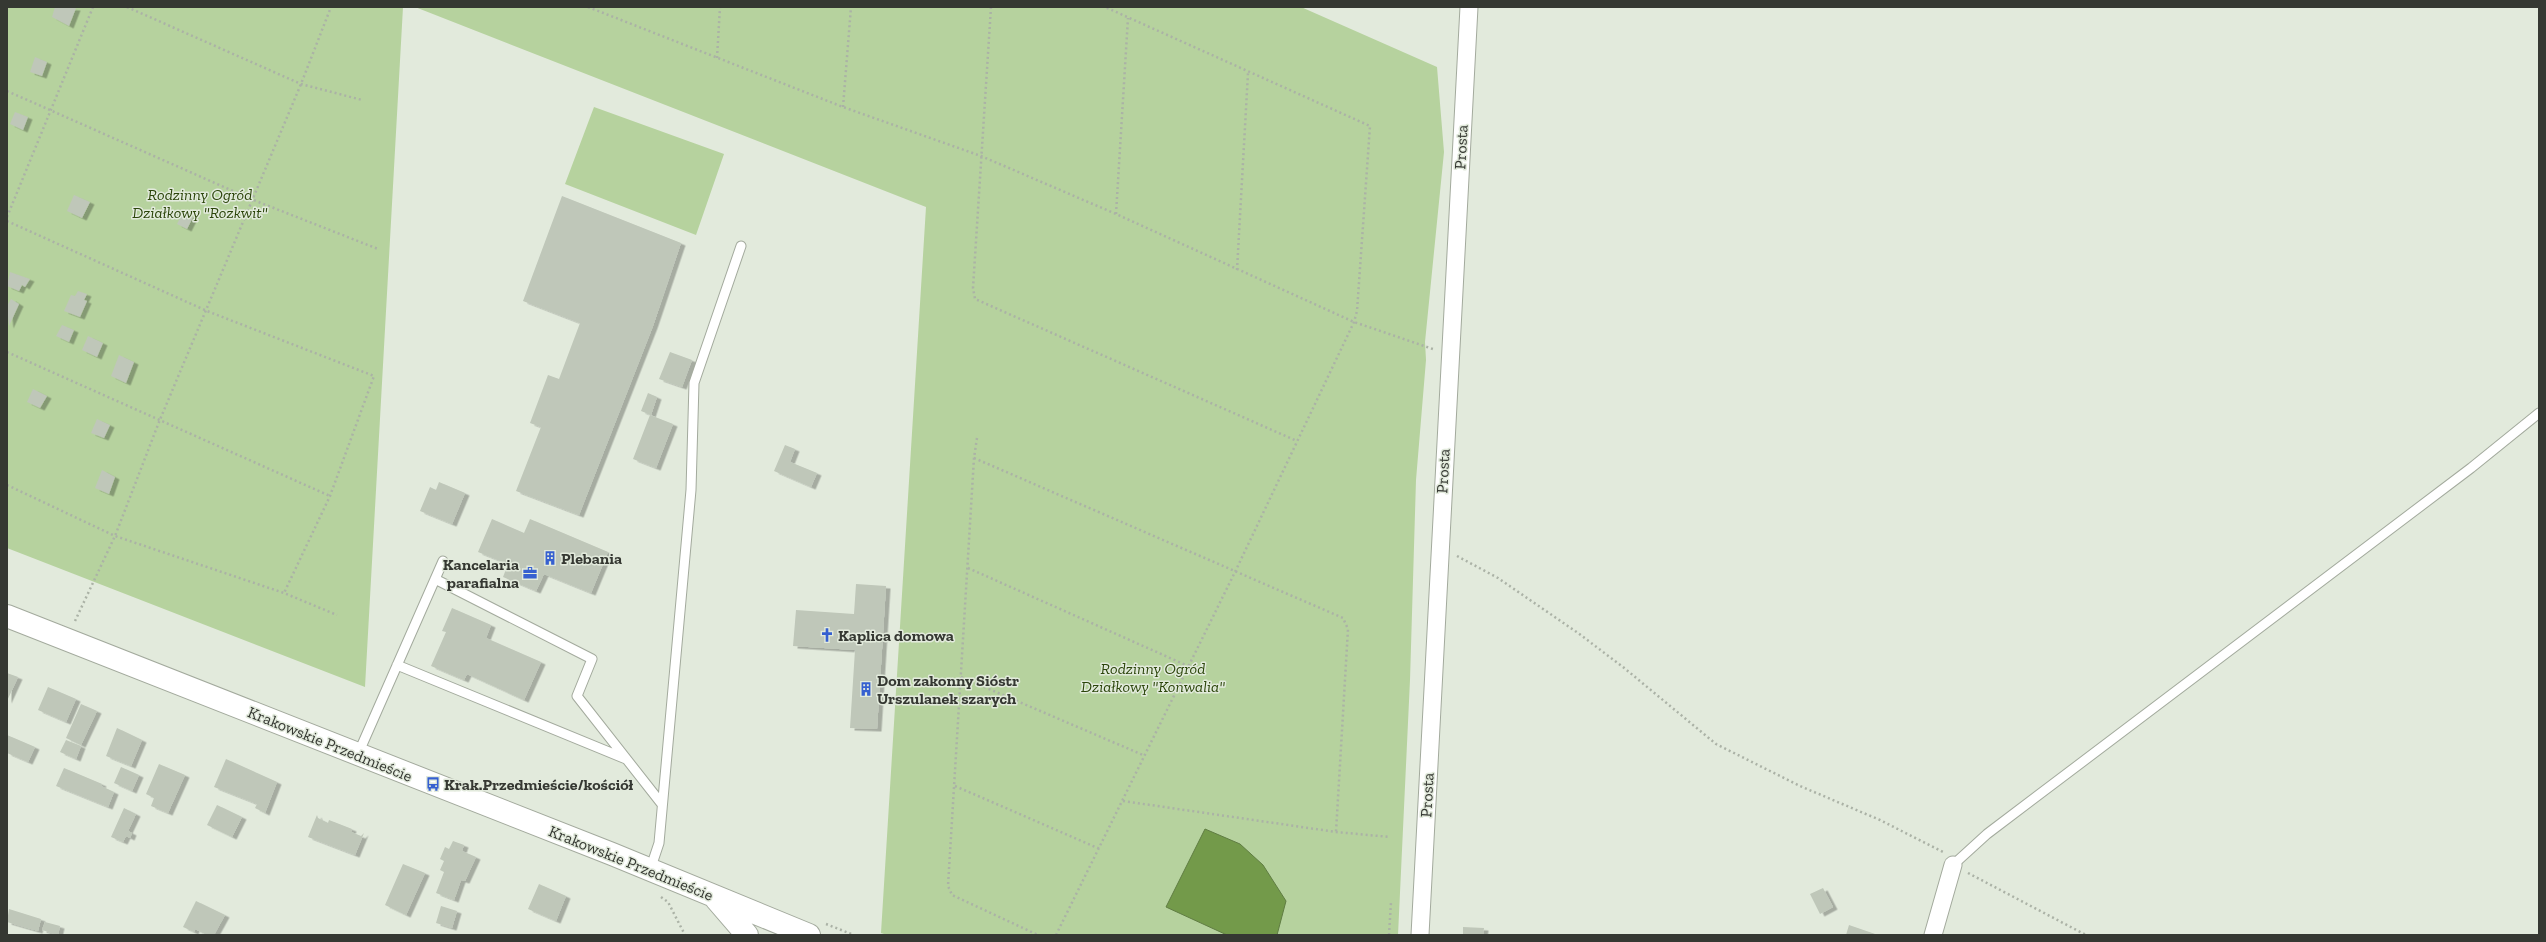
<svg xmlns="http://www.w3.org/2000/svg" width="2546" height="942" viewBox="0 0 2546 942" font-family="'Zilla Slab',serif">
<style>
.green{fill:#b6d29e}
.water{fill:#739a4a;stroke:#607d43}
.building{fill:#bfc7b9;filter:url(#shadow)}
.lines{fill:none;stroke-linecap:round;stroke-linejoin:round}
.lane-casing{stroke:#a3aa9d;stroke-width:11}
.street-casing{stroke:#a3aa9d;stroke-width:19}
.secondary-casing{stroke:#a3aa9d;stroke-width:24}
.path{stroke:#abb2a6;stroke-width:2.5;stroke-dasharray:2 3;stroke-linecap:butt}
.lane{stroke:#fff;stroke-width:9}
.street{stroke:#fff;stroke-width:17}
.secondary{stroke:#fff;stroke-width:22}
.labels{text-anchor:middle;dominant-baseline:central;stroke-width:3;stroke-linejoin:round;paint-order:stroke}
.street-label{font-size:16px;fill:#353832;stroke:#e2eadc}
.park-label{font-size:16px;font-style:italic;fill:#2b450a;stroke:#e2eadc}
.poi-label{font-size:16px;font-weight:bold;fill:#353832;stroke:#e2eadc;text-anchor:start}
</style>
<defs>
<filter id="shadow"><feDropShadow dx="4.5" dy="2.5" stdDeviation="0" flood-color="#0004"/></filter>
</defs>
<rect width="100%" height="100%" fill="#e2eadc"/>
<path class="green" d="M7,7H403L365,687L7,548Z
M415,7H1301L1437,67L1444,152L1425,342L1426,360L1416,480L1410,680L1398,935H887L881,933L926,207Z
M594,107L724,154L696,235L565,184Z"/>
<path class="water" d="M1205,829L1240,844L1263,865L1286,901L1277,935H1227L1166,907Z"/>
<path class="building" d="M55,7L76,8L69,26L52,17Z
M35,57L47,62L42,76L30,72Z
M15,112L28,117L23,130L10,124Z
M74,195L90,202L82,218L67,211Z
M562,196L681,243L653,326L579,515L516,491L541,427L530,423L548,375L559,379L580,323L523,301Z
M183,212L193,217L187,229L177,224Z
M10,272L30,279L25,287L22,285L19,291L7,286Z
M78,291L87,294L84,300L87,301L80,317L64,311L71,295L75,296Z
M11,299L19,304L9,326L7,306Z
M62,325L74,330L69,342L56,336Z
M88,336L103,343L97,357L82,350Z
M670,352L692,360L682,387L659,379Z
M119,355L134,362L126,383L111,376Z
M33,389L47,396L40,408L27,402Z
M648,393L657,397L651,415L641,411Z
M650,415L673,424L656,468L633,459Z
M97,419L110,425L104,438L91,433Z
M785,445L795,449L790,462L817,473L811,487L774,471Z
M102,470L115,477L109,494L95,488Z
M439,482L465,493L452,524L420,511L430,487L436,490Z
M492,519L524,533L530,519L608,552L591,593L544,574L536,591L503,577L508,564L478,552Z
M856,584L886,586L877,729L850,728L855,650L793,646L796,610L854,614Z
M452,608L491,625L486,638L541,662L524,700L467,674L464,680L431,666L446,632L442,631Z
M7,673L18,677L7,701Z
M48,687L76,699L66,722L38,710Z
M81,704L97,711L81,745L66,738Z
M117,728L142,740L131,766L106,756Z
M7,735L35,747L28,762L7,753Z
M66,740L81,746L76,759L60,752Z
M226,759L277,782L265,813L255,808L257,804L214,787Z
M159,764L185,775L168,813L151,806L154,798L146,794Z
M121,767L139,775L132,791L114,783Z
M64,768L102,784L101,786L114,792L108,807L56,786Z
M217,805L242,817L232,837L207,825Z
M124,808L136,814L128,831L132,833L130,838L126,836L123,842L111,837Z
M317,815L318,818L328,823L329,820L352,829L351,832L361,836L364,833L355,855L308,837Z
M453,841L464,845L462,851L476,857L465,881L461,880L454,900L436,893L444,872L440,870L444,861L440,859L445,847L449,849Z
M403,864L425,873L406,915L385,905Z
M539,884L566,896L556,921L528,909Z
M1823,888L1833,907L1820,914L1810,894Z
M196,901L225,915L214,935H207L195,929L194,932L183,927Z
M441,906L457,911L452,928L436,923Z
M9,909L41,919L38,931L7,922Z
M45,922L60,926L58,935L42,930Z
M1849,925L1878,935H1846Z
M1463,927L1484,928L1483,935H1463Z"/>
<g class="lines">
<defs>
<path id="lane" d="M435,579L592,659L577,696L661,803
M397,665L626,759
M358,754L443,561
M1953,865L1987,834L2471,468L2539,413
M650,870L659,843L691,490L694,383L741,246"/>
<path id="street" d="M1420,935L1469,7
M1933,935L1953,865"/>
<path id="secondary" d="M7,616L612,854L809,935
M716,899L747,935"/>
</defs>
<use href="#lane" class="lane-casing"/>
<use href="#street" class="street-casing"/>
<use href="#secondary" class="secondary-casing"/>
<path class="path" d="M127,7L301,84L362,100
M588,7L843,107L981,156L1116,214L1354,322L1433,349
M991,7L973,288L975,299L1297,441
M717,58L720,7
M7,91L251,199L378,249
M843,107L851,7
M1116,214L1128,18
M7,217L93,7
M7,221L207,311L374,376L330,496L284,593
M1237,270L1248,73
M7,352L330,496
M977,438L974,458L948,886L952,895L1038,935
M974,458L1343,618L1348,629L1336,832
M7,485L115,536L284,593L337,615
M1457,556L1498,578L1578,633L1623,667L1716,744L1800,786L1880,820L1943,852
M968,568L1188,666
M75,621L115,536L159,422L301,84L331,7
M961,677L1143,755
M955,786L1100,849
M1123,801L1336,832L1390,837
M1968,873L2086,935
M661,897L668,902L685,935
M826,924L854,935
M1056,935L1235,572L1354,322L1357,311L1370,126L1105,7
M1389,935L1391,902"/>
<use href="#lane" class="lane"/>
<use href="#street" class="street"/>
<use href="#secondary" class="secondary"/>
</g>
<defs>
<symbol id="building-bare" viewBox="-9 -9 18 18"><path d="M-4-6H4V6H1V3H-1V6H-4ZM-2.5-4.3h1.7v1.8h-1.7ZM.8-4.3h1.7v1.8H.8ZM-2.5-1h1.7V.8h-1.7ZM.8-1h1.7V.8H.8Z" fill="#3660d0" stroke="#e2eadc" stroke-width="2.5" paint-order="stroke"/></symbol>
<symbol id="office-bare" viewBox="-9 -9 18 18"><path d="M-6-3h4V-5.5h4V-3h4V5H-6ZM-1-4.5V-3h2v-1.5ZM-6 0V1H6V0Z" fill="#3660d0" stroke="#e2eadc" stroke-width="2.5" paint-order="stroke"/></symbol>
<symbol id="church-bare" viewBox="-9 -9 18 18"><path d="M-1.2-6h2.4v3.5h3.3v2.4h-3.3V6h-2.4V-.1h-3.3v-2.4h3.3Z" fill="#3660d0" stroke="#e2eadc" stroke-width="2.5" paint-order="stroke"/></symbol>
<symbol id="bus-bare" viewBox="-9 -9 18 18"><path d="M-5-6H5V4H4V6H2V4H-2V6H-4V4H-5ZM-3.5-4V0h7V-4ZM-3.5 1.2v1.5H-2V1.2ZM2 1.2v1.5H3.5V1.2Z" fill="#3660d0" stroke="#e2eadc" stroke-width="2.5" paint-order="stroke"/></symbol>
</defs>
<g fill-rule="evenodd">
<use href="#building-bare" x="540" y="548" width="20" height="20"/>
<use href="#office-bare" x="520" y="563" width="20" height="20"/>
<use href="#church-bare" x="817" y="625" width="20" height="20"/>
<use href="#building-bare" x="856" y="679" width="20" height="20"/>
<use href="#bus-bare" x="423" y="774" width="20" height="20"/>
</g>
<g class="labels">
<g class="street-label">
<text transform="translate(1461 147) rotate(-87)">Prosta</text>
<text transform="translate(1443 471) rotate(-87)">Prosta</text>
<text transform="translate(330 744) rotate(22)">Krakowskie Przedmieście</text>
<text transform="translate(1427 795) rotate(-87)">Prosta</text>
<text transform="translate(631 863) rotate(22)">Krakowskie Przedmieście</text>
</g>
<g class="park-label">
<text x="200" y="194">Rodzinny Ogród<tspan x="200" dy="18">Działkowy "Rozkwit"</tspan></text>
<text x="1153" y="668">Rodzinny Ogród<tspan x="1153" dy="18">Działkowy "Konwalia"</tspan></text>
</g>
<g class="poi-label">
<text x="561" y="558">Plebania</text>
<text x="519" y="564" text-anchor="end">Kancelaria<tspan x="519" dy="18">parafialna</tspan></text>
<text x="838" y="635">Kaplica domowa</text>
<text x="877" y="680">Dom zakonny Sióstr<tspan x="877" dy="18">Urszulanek szarych</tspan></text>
<text x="444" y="784">Krak.Przedmieście/kościół</text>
</g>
</g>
<rect width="2546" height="942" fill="none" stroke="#353832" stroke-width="16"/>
</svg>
